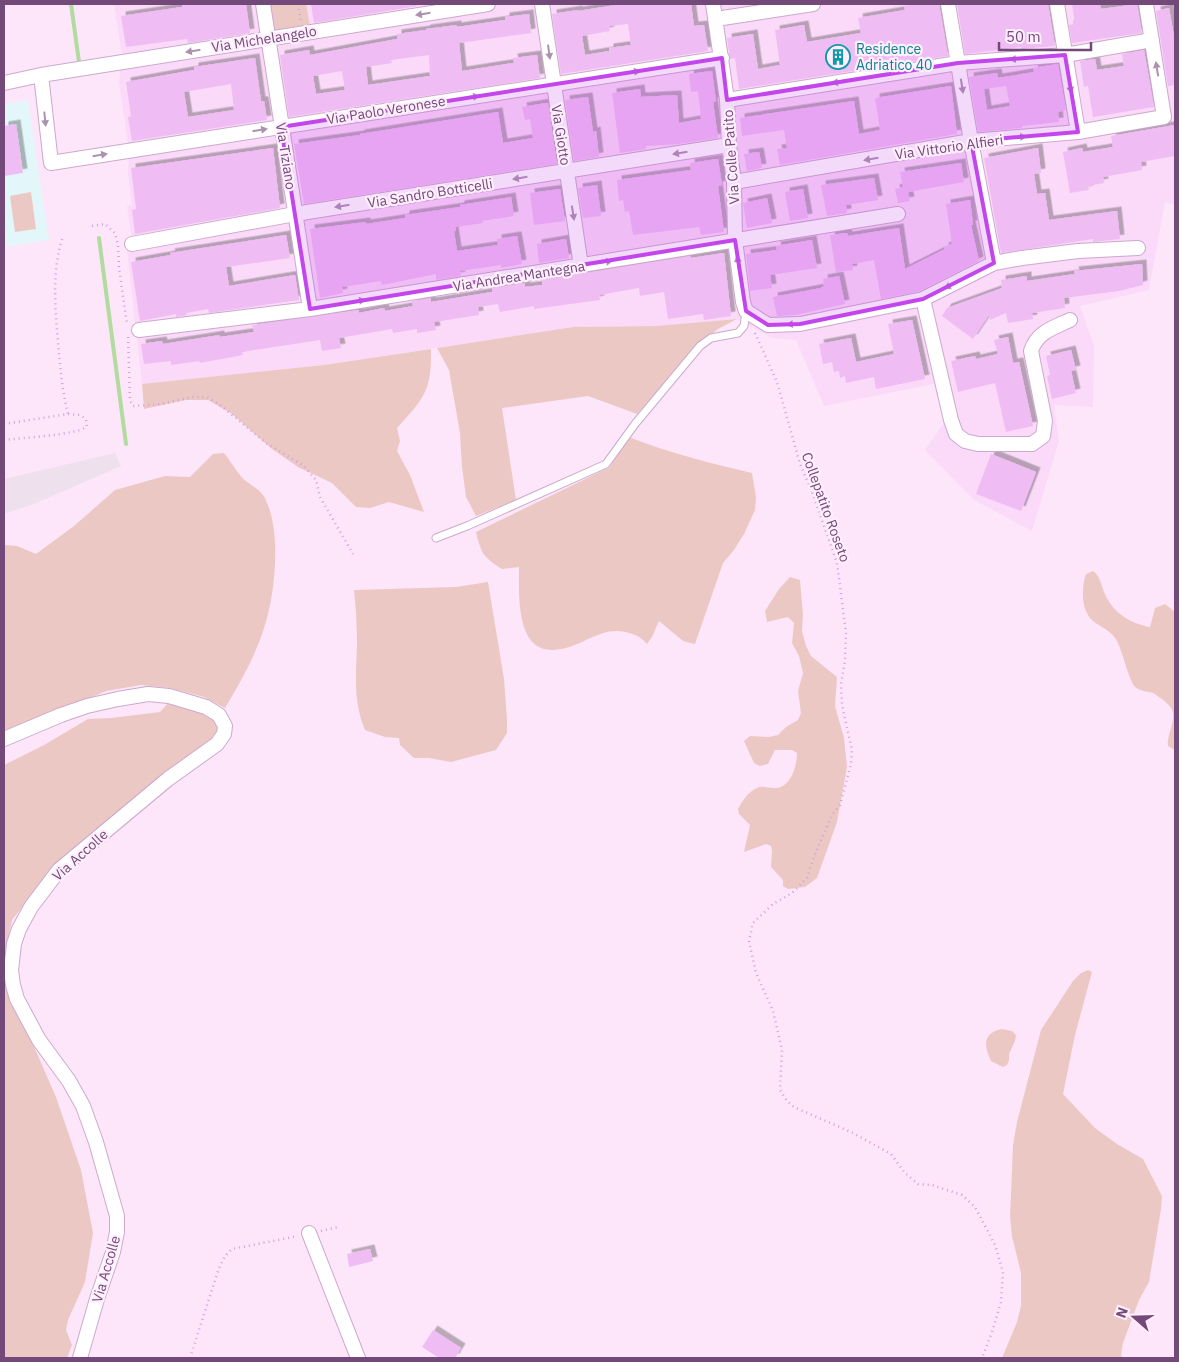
<svg xmlns="http://www.w3.org/2000/svg" width="1179" height="1362" viewBox="0 0 1179 1362" font-family="'IBM Plex Sans',sans-serif">
<style>
.residential{fill:#fadaf8}
.industrial{fill:#eee0ed}
.education{fill:#e3f6fa}
.green{fill:#ecc8c4}
.lines{fill:none;stroke-linecap:round;stroke-linejoin:round}
.stream{stroke:#b2db9f;stroke-width:4}
.building{fill:#f0bcf4;fill-rule:evenodd;filter:url(#shadow)}
.service-casing{stroke:#cca9cd;stroke-width:9}
.minor-casing{stroke:#cca9cd;stroke-width:16}
.path{stroke:#d49fda;stroke-width:2.5;stroke-dasharray:1 4;stroke-linecap:butt}
.service{stroke:#fff;stroke-width:7}
.minor{stroke:#fff;stroke-width:14}
.oneway{fill:#ab92af}
.marked{fill:#c346ed;fill-opacity:0.2;stroke:#c346ed;stroke-width:4;stroke-linejoin:round}
.labels{text-anchor:middle;dominant-baseline:central;stroke-width:4.5;stroke-linejoin:round;paint-order:stroke}
.street-label{font-size:14px;fill:#734979;stroke:#ffeefd}
.culture-label{font-size:14px;fill:#0d838f;stroke:#ffeefd;text-anchor:start}
</style>
<defs>
<filter id="shadow"><feDropShadow dx="4.5" dy="-4.5" stdDeviation="0" flood-color="#0004"/></filter>
</defs>
<rect width="100%" height="100%" fill="#fde6fa"/>
<path class="residential" d="M114,4H1175V205L1165,202L1149,290L1080,306L1094,345L1093,407L1054,405L1059,441L1032,531L974,500L925,450L944,423L934,384L824,406L796,340L772,338L737,319L656,326L573,327L324,365L142,384L127,250L132,240L127,206L132,205L128,173L129,151L119,82L122,55Z"/>
<path class="industrial" d="M115,453L121,466L34,504L4,514V479Z"/>
<path class="education" d="M28,100L49,240L4,247V104Z"/>
<path class="green" d="M267,4H306L311,32L273,39Z
M31,192L36,229L15,232L10,196Z
M737,319L718,329L702,342L637,414L588,396L502,408L516,500L476,516L466,497L462,467L460,433L449,370L437,348L573,327L656,326Z
M431,349C432,390 424,399 397,428L400,441L397,451L410,475L424,512L389,502L370,508L356,507L332,483L298,467L272,449L232,414L208,400H186L144,409L142,384L324,365Z
M629,437C669,453 710,463 752,473L756,497L755,510L744,534L734,550L723,563L695,644L683,641L659,621L652,637L647,644C644,641 639,636 635,635C605,622 588,644 561,649C515,659 519,596 519,567L502,569C483,557 481,553 476,532L610,467Z
M224,453C230,460 234,468 240,475C246,484 259,487 265,498C274,517 276,540 275,562C273,621 255,658 225,708L204,697L170,688L141,685L106,691L4,735V545L17,546L36,554L74,526L115,490L165,476L190,477L213,454Z
M1093,571C1100,576 1101,584 1104,592C1112,612 1129,623 1150,627L1155,608L1165,604L1175,612V750L1168,746C1166,734 1178,719 1171,708C1168,703 1158,696 1153,693C1147,691 1141,692 1135,687C1128,678 1123,653 1117,641C1111,630 1102,628 1093,621C1081,611 1081,588 1086,574Z
M790,577L800,580L803,615L802,631L806,646L811,656L837,677L835,706L844,738L847,767L837,822L817,878L805,887L788,889L783,886V880L771,867L772,851L771,846L766,844L744,852L750,825L739,814L738,809C742,801 749,791 757,788C763,785 770,789 776,788C791,787 797,766 797,753L792,750H775L768,764L760,766L754,763L744,741L750,736L769,737L778,735L786,727L798,720L801,713L798,691L803,673L799,656L792,643L794,623L788,617L767,622L765,611L779,589Z
M488,582L504,679L507,719V733L496,750L451,762L429,758H414L400,745L399,738L385,737L365,730C353,701 356,677 357,645C357,627 356,609 354,590L456,587Z
M171,700L209,716L219,725L221,734L74,852L27,901L12,920L5,953L8,996L25,1026L56,1097L81,1170L93,1233L85,1282L68,1320L66,1330L72,1345L67,1358H4V765L44,745L88,719L111,718L160,712Z
M1088,970L1092,972L1075,1035L1063,1094L1095,1128L1117,1144L1143,1159L1162,1196L1161,1209L1149,1282L1139,1300L1123,1343L1121,1355L1123,1358H1002L1017,1322L1021,1306V1273L1012,1236L1010,1217L1013,1145L1017,1122L1041,1030L1073,981L1081,973Z
M1002,1029L1012,1031L1016,1035L1015,1041L1009,1054V1060L1007,1065L1003,1067L991,1061C984,1046 982,1033 1002,1029Z"/>
<g class="lines">
<path class="stream" d="M71,4L79,62
M99,238L126,444"/>
</g>
<path class="building" d="M182,4H246L250,33L188,43L187,39L126,47L121,16L182,7Z
M311,4H416L417,6L314,23Z
M615,4H691L694,26L704,25L708,51L561,74L552,14L578,10V11L616,5ZM628,24L631,45L609,48V51L585,55L582,36L610,31L609,26Z
M915,4H939L948,56L739,89L735,58L730,59L727,38L753,34L758,69L780,65L775,30L804,25L807,42L861,33L858,18L905,10L904,6Z
M957,4H1048L1055,46L1022,49L1021,47L965,54Z
M1072,4H1100L1101,9L1137,4L1142,33L1072,43L1069,25L1075,24Z
M1169,8L1175,42V85L1168,86L1156,11Z
M529,14L531,33L459,43L462,71L514,63L513,58L537,55L540,78L289,117L280,55L309,50L310,55L397,39V34L426,30V29L457,25V27L505,20V17ZM429,55L430,76L368,85L366,67L392,63L391,60ZM342,71L345,90L316,94L313,76Z
M1144,50L1154,107L1093,117L1088,86L1084,87L1080,61L1095,59L1097,70L1124,66L1122,54Z
M255,58L261,101H264L267,120L132,141L128,117L131,116L126,82L194,70V67ZM231,84L234,110L188,117L184,92Z
M1058,64L1066,110L1058,112L1059,122L1022,126V128L978,132L969,77L997,73L998,78L1034,72L1033,68ZM1006,86L1010,106L987,110L984,89Z
M712,71L716,102H713L718,138L679,144L646,146V149L620,153L612,93L640,89L641,97L677,95L679,123L701,119L698,91L691,92L689,74Z
M951,86L957,134L780,165L777,149L787,148L784,130L742,136L740,118L854,101L859,134L880,130L875,98Z
M588,97L593,132L596,131L599,157L574,161L565,100Z
M546,103H548L557,164L304,204L294,144L360,135V134L498,112L503,143L533,138L530,119L525,120L522,107Z
M16,124L23,173L4,176V126Z
M1175,125V156L1141,162L1142,170L1103,177L1104,183L1088,186L1089,190L1070,193L1063,152L1082,148L1083,152L1113,147L1111,136Z
M273,148L280,208L135,234L132,210L136,209L131,168Z
M1038,148L1041,173L1034,174L1037,194L1045,193L1049,220L1117,211L1120,239L1093,242V239L1001,253L984,158Z
M759,152L762,168L747,171L744,154Z
M718,159L722,185L718,186L724,232L701,235L699,227L633,235L629,211L625,212L623,200L619,201L617,180L691,170L690,163Z
M961,163L964,182L908,192L910,201L898,203L895,189L903,187L900,172Z
M874,178L878,200L846,205L847,213L827,216L821,185Z
M597,185L601,216L583,218L578,188Z
M560,189L565,221L534,225L530,193Z
M803,189L808,218L790,221L785,192Z
M511,197L514,216L482,221L483,223L456,227V231H454L457,251L498,245L497,239L517,236L522,264L501,268V265L460,271L461,276L436,280V274L382,285L381,281L342,287L343,293L320,298L310,229L366,222V224L405,218V215L460,207V205Z
M767,198L772,223L747,228L743,203Z
M970,200L973,225H971L979,261L920,291L881,299L874,260L852,264L853,270L836,272L830,235L847,233L848,236L899,228L905,269L945,249L944,247L952,244L946,204Z
M286,235L290,258L226,267L229,286L295,275L299,300L209,313L208,309L186,313L187,315L176,317V314L140,321L131,262L171,255L170,253Z
M566,239L569,258L539,263L537,244Z
M812,240L817,268L770,275L772,288L750,291L746,254L777,250L776,246Z
M724,253L731,316L704,320L703,314L668,319L664,292L640,296L639,288L599,295L600,300L534,309V306L500,312L498,304L478,307L479,315L434,322L436,330L417,333V329L393,333L392,329L339,338L341,348L322,351L320,340L242,352L243,355L200,363L199,361L171,365V361L144,364L141,344L162,341L163,344L220,335V337L254,332L252,325L359,310V313L384,308L385,311L413,306L412,301L431,298V302L492,292V288L525,283V287L542,285V280L690,256L691,258Z
M1142,264L1143,285L1119,291L1064,298L1065,308L1032,313L1033,319L1008,323L1006,313L990,320L989,315L973,339L942,316L947,308L1002,288L1001,280L1027,276V281L1075,274L1074,271Z
M839,276L845,304L796,315L777,316L773,297L821,288L824,286L823,279Z
M912,320L925,379L876,389L874,377L846,383L845,376L840,378L839,371L834,372L832,362L823,364L819,344L851,338L856,362L894,354L888,324Z
M1008,337L1013,363L1019,362L1033,426L1006,432L995,383L958,392L951,361L975,356L976,359L998,354L994,340Z
M1071,350L1076,370L1071,371L1076,393L1052,399L1047,376L1050,375L1046,356Z
M991,454L1036,472L1021,511L976,494Z
M370,1249L373,1261L349,1267L347,1254Z
M433,1330L461,1348L455,1358H439L422,1347Z"/>
<g class="lines">
<defs>
<path id="service" d="M436,538L467,526L606,464L635,424L700,346L711,338L738,333L744,326L746,311"/>
<path id="minor" d="M263,4L310,309
M542,4L581,266
M713,4L727,100L729,145L734,182L735,240L743,302L746,311L768,325L800,324L923,299L994,263L1022,258L1078,251L1138,248
M948,4L971,141L994,263
M1057,4L1078,132
M716,19L813,4
M41,75L51,163L722,58
M4,83L41,75L488,4
M727,100L958,63L1065,55L1152,40
M734,182L971,141L1078,132L1164,117L1146,4
M132,244L295,214L729,145
M923,299L951,420L956,434L965,441L978,444H1032L1043,436L1045,421L1031,351C1037,332 1053,328 1070,320
M139,330L310,309L898,214
M4,739L61,715L87,706L118,699L148,694L169,696L206,707L219,715L225,726L224,734L217,744L168,779L59,870L31,907L19,929L14,944L11,970L13,985L17,999L39,1040L69,1081L83,1106L96,1142L117,1216V1232L113,1252L97,1299L80,1358
M309,1233L358,1358"/>
</defs>
<use href="#service" class="service-casing"/>
<use href="#minor" class="minor-casing"/>
<path class="path" d="M298,4L301,22
M92,226L105,224L115,233L118,245L119,268L127,324
M62,239C52,273 55,307 58,342C60,366 62,390 68,414
M755,333L777,382L800,464L812,492L837,563L846,633L845,660L841,684L842,705L852,750L851,764L840,805L832,815L815,854L807,878L792,893L773,904L753,923L749,941L756,973L773,1011L782,1050L780,1090L787,1101L794,1107L853,1133L891,1154L905,1173L918,1184L932,1185L962,1195L975,1207L995,1245L1003,1272L1001,1302L992,1332L982,1358
M128,337L130,400L133,406L161,404L192,397H207L219,404L266,443L304,466L316,480L320,497L353,554
M4,424L68,414L80,415L86,419L87,426C80,435 19,438 4,440
M321,1231L338,1227
M190,1358L219,1268L225,1256L232,1249L298,1236"/>
<use href="#service" class="service"/>
<use href="#minor" class="minor"/>
</g>
<defs><path id="oneway-solid" d="M-6-.8H1V-3.2L6.5 0L1 3.2V.8H-6Z" transform="scale(1.25)"/></defs>
<g class="oneway">
<use href="#oneway-solid" transform="translate(423 14) rotate(171)"/>
<use href="#oneway-solid" transform="translate(193 51) rotate(171)"/>
<use href="#oneway-solid" transform="translate(549 52) rotate(82)"/>
<use href="#oneway-solid" transform="translate(1017 59) rotate(175)"/>
<use href="#oneway-solid" transform="translate(1157 69) rotate(-99)"/>
<use href="#oneway-solid" transform="translate(633 72) rotate(-9)"/>
<use href="#oneway-solid" transform="translate(839 82) rotate(171)"/>
<use href="#oneway-solid" transform="translate(962 86) rotate(81)"/>
<use href="#oneway-solid" transform="translate(1070 86) rotate(81)"/>
<use href="#oneway-solid" transform="translate(472 97) rotate(-9)"/>
<use href="#oneway-solid" transform="translate(45 119) rotate(84)"/>
<use href="#oneway-solid" transform="translate(260 130) rotate(-9)"/>
<use href="#oneway-solid" transform="translate(1019 137) rotate(-5)"/>
<use href="#oneway-solid" transform="translate(680 153) rotate(171)"/>
<use href="#oneway-solid" transform="translate(100 155) rotate(-9)"/>
<use href="#oneway-solid" transform="translate(871 159) rotate(170)"/>
<use href="#oneway-solid" transform="translate(520 178) rotate(171)"/>
<use href="#oneway-solid" transform="translate(342 206) rotate(171)"/>
<use href="#oneway-solid" transform="translate(573 213) rotate(81)"/>
<use href="#oneway-solid" transform="translate(605 262) rotate(-9)"/>
<use href="#oneway-solid" transform="translate(738 263) rotate(-97)"/>
<use href="#oneway-solid" transform="translate(951 285) rotate(153)"/>
<use href="#oneway-solid" transform="translate(358 301) rotate(-9)"/>
<use href="#oneway-solid" transform="translate(794 324) rotate(175)"/>
</g>
<path class="marked" d="M1065,55L1078,132L971,141L994,263L923,299L800,324L768,325L746,311L735,240L310,309L281,127L722,58L727,100L958,63Z"/>
<defs>
<symbol id="building-ring" viewBox="-11 -11 22 22"><circle r="9.5" fill="#ffeefd" stroke="#0f9aa8" stroke-width="1.5"/><path d="M-4-6H4V6H1V3H-1V6H-4ZM-2.5-4.3h1.7v1.8h-1.7ZM.8-4.3h1.7v1.8H.8ZM-2.5-1h1.7V.8h-1.7ZM.8-1h1.7V.8H.8Z" fill="#0f9aa8"/></symbol>
</defs>
<g fill-rule="evenodd">
<use href="#building-ring" x="824" y="43" width="28" height="28"/>
</g>
<g class="labels">
<g class="street-label">
<text transform="translate(264 39) rotate(-9)">Via Michelangelo</text>
<text transform="translate(386 110) rotate(-9)">Via Paolo Veronese</text>
<text transform="translate(561 135) rotate(81)">Via Giotto</text>
<text transform="translate(949 147) rotate(-8)">Via Vittorio Alfieri</text>
<text transform="translate(286 156) rotate(81)">Via Tiziano</text>
<text transform="translate(731 157) rotate(-94)">Via Colle Patito</text>
<text transform="translate(430 193) rotate(-9)">Via Sandro Botticelli</text>
<text transform="translate(519 276) rotate(-9)">Via Andrea Mantegna</text>
<text transform="translate(826 507) rotate(70)">Collepatito Roseto</text>
<text transform="translate(80 855) rotate(-42)">Via Accolle</text>
<text transform="translate(106 1269) rotate(-74)">Via Accolle</text>
</g>
<g class="culture-label">
<text x="856" y="49">Residence<tspan x="856" dy="16">Adriatico 40</tspan></text>
</g>
</g>
<rect width="1179" height="1362" fill="none" stroke="#734979" stroke-width="10"/>
<g transform="translate(1134 1317) rotate(290)" stroke="#ffeefd" stroke-width="4" paint-order="stroke">
<path d="M0-4L9 19L0 12L-9 19Z" fill="#734979"/>
<text y="-8" font-size="14" font-weight="bold" text-anchor="middle" fill="#734979">N</text>
</g>
<path d="M999 42v8h92v-8" fill="none" stroke="#734979" stroke-width="2.5"/>
<text x="1006" y="42" font-size="15" fill="#734979" stroke="#ffeefd" stroke-width="4" paint-order="stroke">50 m</text>
</svg>
